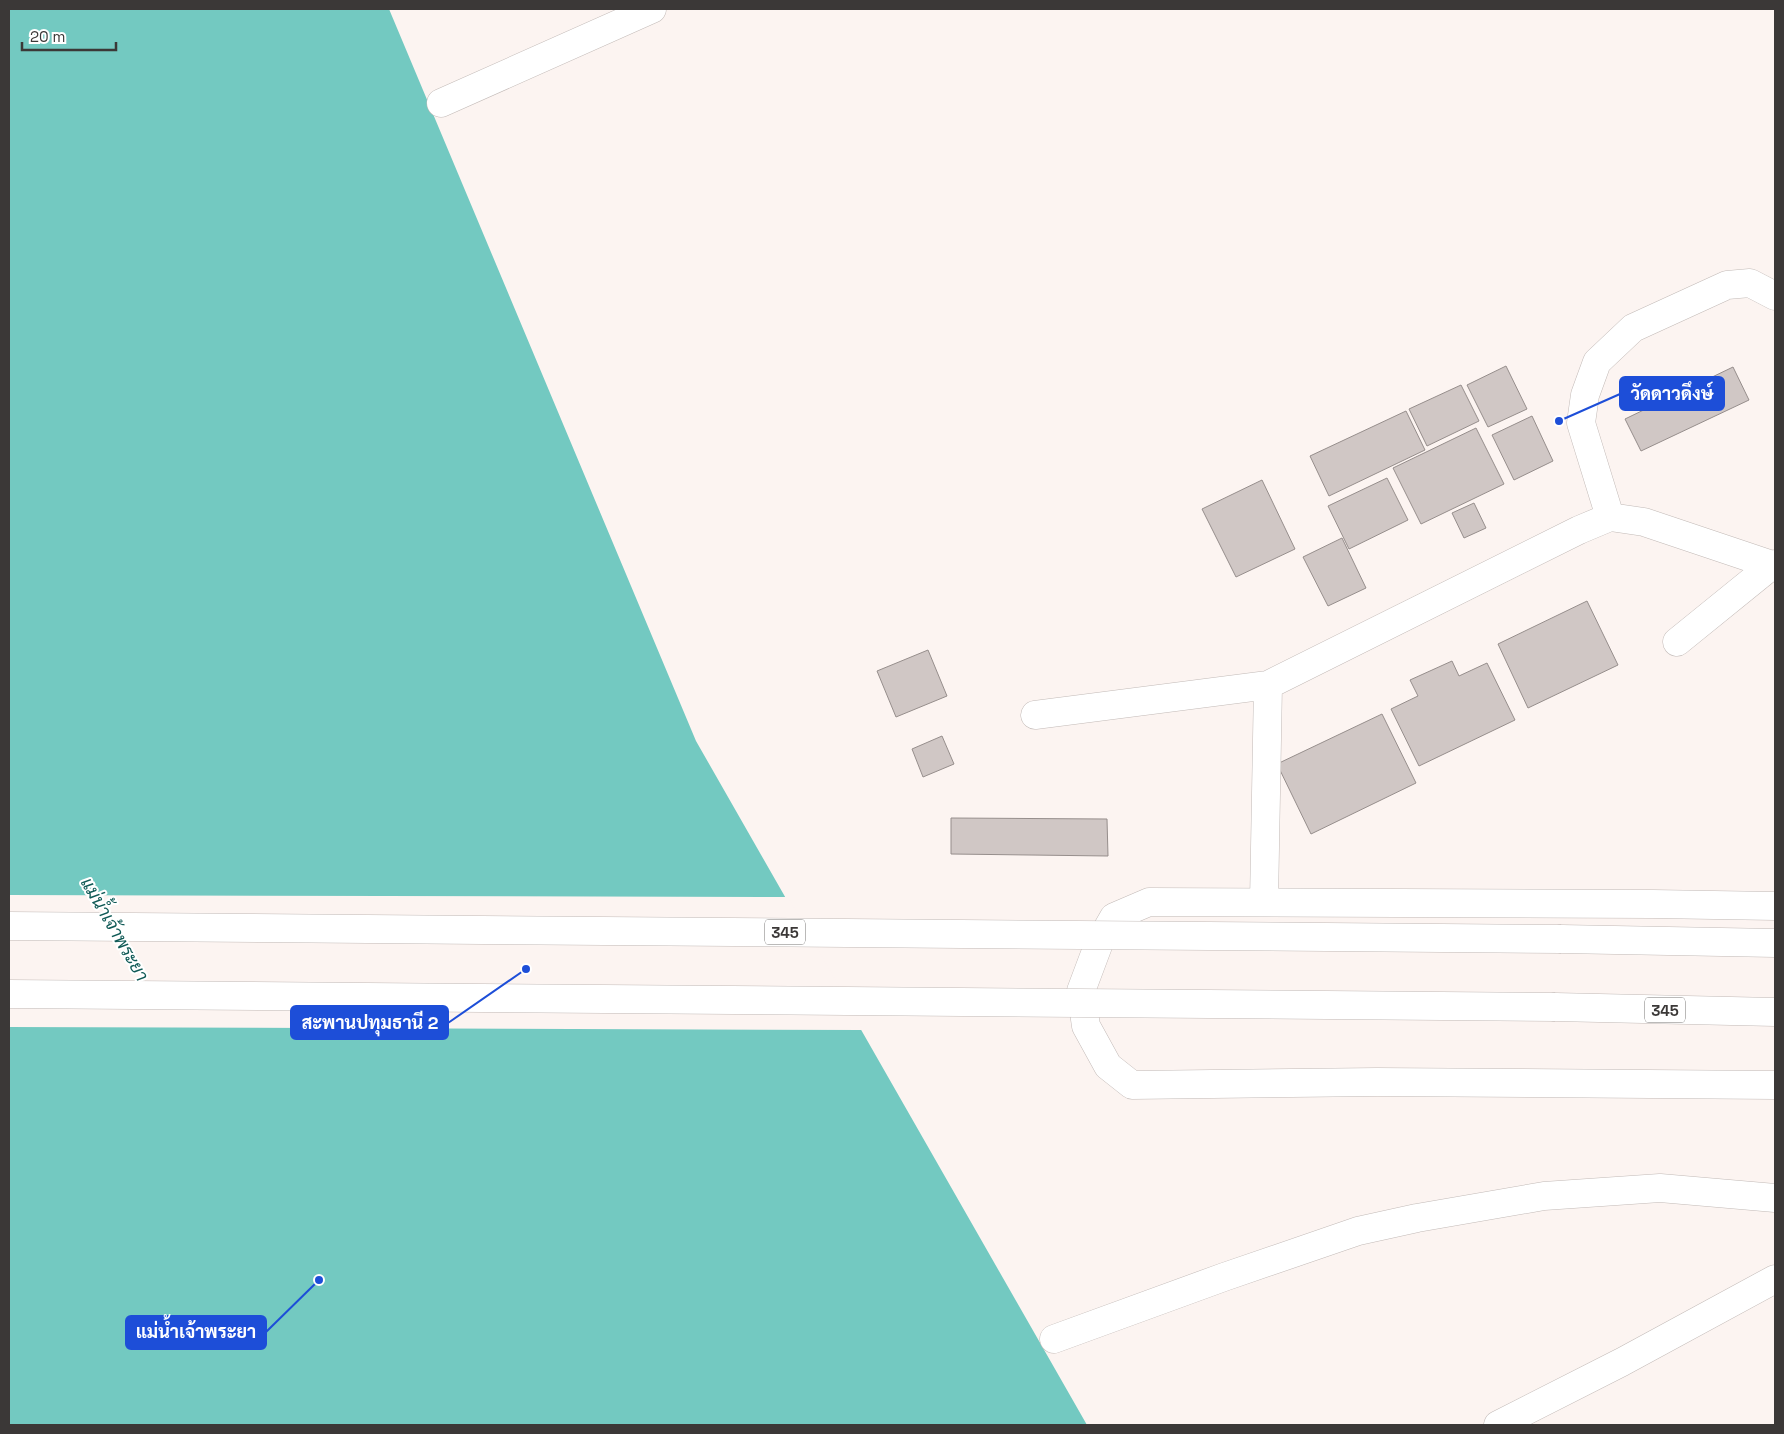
<svg xmlns="http://www.w3.org/2000/svg" width="1784" height="1434" viewBox="0 0 1784 1434" font-family="'Space Grotesk',Sarabun,sans-serif">
<style>
.water{fill:#73c9c1}
.pier{fill:#fcf4f1}
.building{fill:#d0c7c5;stroke:#968e8c}
.lines{fill:none;stroke-linecap:round;stroke-linejoin:round}
.minor-casing{stroke:#c2bab7;stroke-width:29}
.major-casing{stroke:#c2bab7;stroke-width:29}
.minor{stroke:#fff;stroke-width:28}
.major{stroke:#fff;stroke-width:28}
.major-bridge-casing{stroke:#c2bab7;stroke-width:29;stroke-linecap:butt}
.major-bridge{stroke:#fff;stroke-width:28}
.labels{text-anchor:middle;dominant-baseline:central;stroke-width:4;stroke-linejoin:round;paint-order:stroke}
.shield{fill:#fff;stroke:#767473;stroke-width:1}
.shield-label{font-size:15px;font-weight:bold;fill:#3b3837}
.water-label{font-size:18px;font-style:italic;fill:#105a56;stroke:#fff}
.leader{fill:none;stroke:#1d4ed8;stroke-width:2}
.callout-dot{fill:#1d4ed8;stroke:#fff;stroke-width:2}
.callout{fill:#1d4ed8;stroke:#1d4ed8;stroke-width:2}
.callout-label{font-size:18px;text-anchor:middle;font-weight:bold;fill:#fff}
</style>
<rect width="100%" height="100%" fill="#fcf4f1"/>
<path class="water" d="M9,9H389L696,741L1087,1425H9Z"/>
<path class="pier" d="M9,895L788,897L864,1030L9,1027Z"/>
<path class="building" d="M1506,366L1527,409L1488,427L1467,385Z
M1733,367L1749,400L1641,451L1625,419Z
M1461,385L1479,421L1427,446L1409,409Z
M1406,411L1425,450L1329,496L1310,456Z
M1532,416L1553,461L1514,480L1492,435Z
M1476,428L1504,484L1421,524L1393,468Z
M1387,478L1408,520L1349,549L1328,506Z
M1262,480L1295,549L1236,577L1202,509Z
M1474,503L1486,528L1464,538L1452,513Z
M1342,538L1366,588L1328,606L1303,557Z
M1587,601L1618,665L1528,708L1498,644Z
M928,650L947,696L896,717L877,671Z
M1452,661L1459,676L1487,663L1515,720L1419,766L1391,709L1418,696L1410,680Z
M1382,714L1416,783L1311,834L1277,764Z
M942,736L954,764L923,777L912,749Z
M951,818L1107,819L1108,856L951,854Z"/>
<g class="lines">
<defs>
<path id="minor" d="M441,103L652,9
M1610,517L1581,423L1585,395L1597,362L1633,328L1727,285L1750,283L1775,296
M1677,642L1772,565
M1035,715L1268,685
M1264,902L1268,685L1579,530L1610,517L1644,522L1772,565L1775,564
M1054,1339L1224,1277L1358,1231L1417,1218L1544,1196L1660,1188L1775,1198
M1498,1425L1622,1362L1775,1279"/>
<path id="major" d="M1775,906L1653,904L1149,902L1114,917L1099,943L1081,991L1086,1026L1108,1066L1132,1085L1377,1082L1775,1085
M1561,939L1775,943
M1555,1007L1775,1012"/>
</defs>
<use href="#minor" class="minor-casing"/>
<use href="#major" class="major-casing"/>
<use href="#minor" class="minor"/>
<use href="#major" class="major"/>
<defs>
<path id="major-bridge" d="M9,926L1561,939
M9,994L1555,1007"/>
</defs>
<use href="#major-bridge" class="major-bridge-casing"/>
<use href="#major-bridge" class="major-bridge"/>
</g>
<g class="labels">
<g class="shield">
<rect x="765" y="919.5" width="40" height="25" rx="4"/>
<rect x="1645" y="997.5" width="40" height="25" rx="4"/>
</g>
<g class="shield-label">
<text x="785" y="932">345</text>
<text x="1665" y="1010">345</text>
</g>
<g class="water-label">
<text transform="translate(115 929) rotate(60)">แม่น้ำเจ้าพระยา</text>
</g>
</g>
<path class="leader" d="M1559 421L1620 394M526 969L448 1023M319 1280L266 1332"/>
<g class="callout-dot">
<circle cx="1559" cy="421" r="5"/>
<circle cx="526" cy="969" r="5"/>
<circle cx="319" cy="1280" r="5"/>
</g>
<g class="callout">
<rect x="1620" y="377" width="104" height="33" rx="5"/>
<rect x="291" y="1006" width="157" height="33" rx="5"/>
<rect x="126" y="1316" width="140" height="33" rx="5"/>
</g>
<g class="callout-label">
<text x="1672" y="400">วัดดาวดึงษ์</text>
<text x="370" y="1029">สะพานปทุมธานี 2</text>
<text x="196" y="1338">แม่น้ำเจ้าพระยา</text>
</g>
<rect width="1784" height="1434" fill="none" stroke="#3b3837" stroke-width="20"/>
<path d="M22 42v8h94v-8" fill="none" stroke="#3b3837" stroke-width="2.5"/>
<text x="30" y="42" font-size="15" fill="#3b3837" stroke="#ffffff" stroke-width="4" paint-order="stroke">20 m</text>
</svg>
